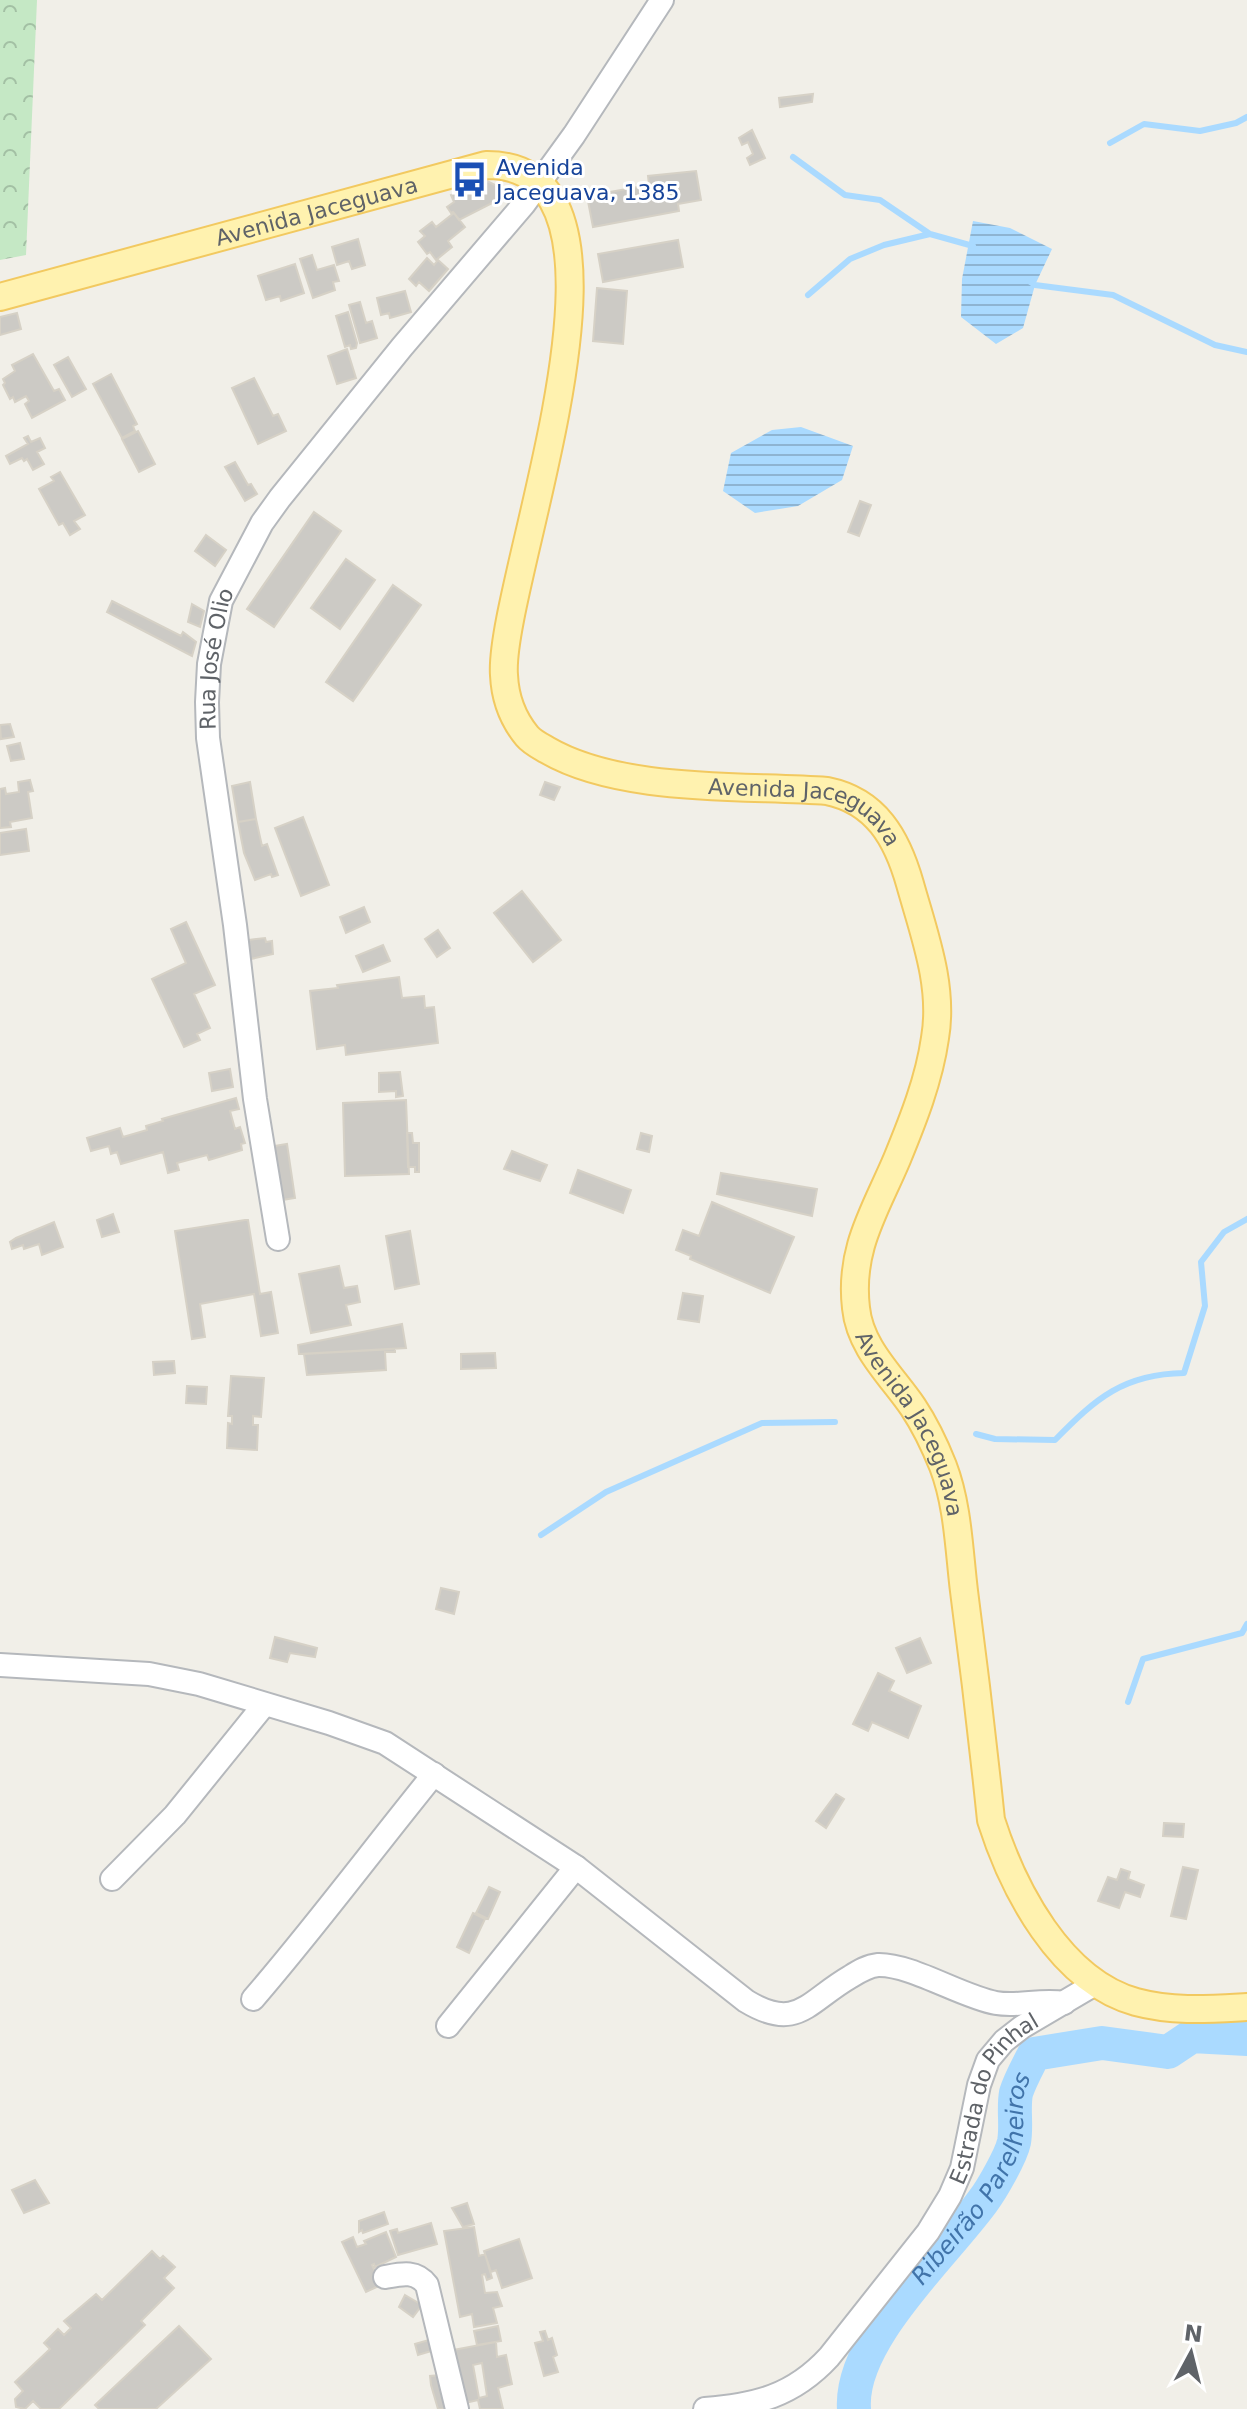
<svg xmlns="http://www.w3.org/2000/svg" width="1247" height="2409" viewBox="0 0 1247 2409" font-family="'DejaVu Sans',sans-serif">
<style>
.forest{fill:url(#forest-crowns)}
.water{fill:url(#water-rules)}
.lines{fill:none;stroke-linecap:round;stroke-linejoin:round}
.stream{stroke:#aadaff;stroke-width:6}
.river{stroke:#aadaff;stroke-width:34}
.building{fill:#cccac5;stroke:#d6d1c6;stroke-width:2;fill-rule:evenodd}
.minor-casing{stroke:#b5b8bc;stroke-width:26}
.major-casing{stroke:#f2c960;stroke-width:30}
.minor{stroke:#fff;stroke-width:22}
.major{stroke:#fff2af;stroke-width:26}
.labels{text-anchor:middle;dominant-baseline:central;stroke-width:6;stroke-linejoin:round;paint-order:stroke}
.transit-label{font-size:22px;fill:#164399;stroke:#fff;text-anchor:start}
.street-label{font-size:22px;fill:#5f6368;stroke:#fff}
.water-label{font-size:24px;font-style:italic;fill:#4174aa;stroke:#fff}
</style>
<defs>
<pattern id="forest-crowns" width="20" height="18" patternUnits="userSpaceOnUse" patternTransform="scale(2)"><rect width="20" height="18" fill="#c5e8c5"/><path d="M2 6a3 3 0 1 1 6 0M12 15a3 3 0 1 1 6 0" fill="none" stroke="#a3c0a4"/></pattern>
<pattern id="water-rules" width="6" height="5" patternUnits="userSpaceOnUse" patternTransform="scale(2)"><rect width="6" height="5" fill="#aadaff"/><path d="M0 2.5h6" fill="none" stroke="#8eb4d2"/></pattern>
</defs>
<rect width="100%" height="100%" fill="#f1efe8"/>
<path class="forest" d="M0,0H37L26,255L0,260Z"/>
<path class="water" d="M973,221L1010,228L1052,249L1035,285L1023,328L996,344L961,317L962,279Z
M801,427L853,446L842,480L798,506L755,513L723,491L731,453L772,430Z"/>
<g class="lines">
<path class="stream" d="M1110,143L1144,124L1200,131L1236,123L1247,117
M793,157L845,195L880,200L930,234
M1029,281L1035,285L1113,295L1215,345L1247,352
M808,295L850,259L884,245L930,234L973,246
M976,1434L995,1439L1055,1440C1096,1398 1124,1374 1184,1373L1205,1306L1201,1262L1224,1232L1247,1219
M541,1535L606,1492L762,1423L835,1422
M1128,1702L1143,1659L1242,1633L1247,1624"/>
<path class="river" id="s1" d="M854,2409C849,2340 944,2255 983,2201C992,2189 1011,2156 1014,2142C1017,2126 1013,2109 1016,2093C1020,2080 1028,2066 1034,2054L1102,2043L1168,2052L1192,2036L1247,2039"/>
</g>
<path class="building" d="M813,94L812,102L780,107L779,98Z
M752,130L765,158L750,165L747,158L753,154L748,142L742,145L739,138Z
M696,171L701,200L678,204L679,211L593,227L587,196L649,185L648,176Z
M487,181L497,186L502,198L459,220L453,212L451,213L447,207L454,202L451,195Z
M454,213L465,227L448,241L452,247L436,260L430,252L427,254L418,242L425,236L420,231L432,222L436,227Z
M358,239L365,265L352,269L349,261L337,265L332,247Z
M678,240L683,267L603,282L598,254Z
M312,255L317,270L334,265L339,281L333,282L335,290L313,298L300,259Z
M427,258L434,265L438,260L448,269L429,291L419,282L416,286L409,279Z
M295,264L304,293L281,301L280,296L266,300L258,276Z
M597,288L627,291L623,344L593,341Z
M405,291L411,312L390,318L389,313L381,315L377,298Z
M360,302L366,323L372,321L377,338L360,343L349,305Z
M348,312L357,343L356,348L351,349L350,345L345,347L336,316Z
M17,313L21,329L0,335V317Z
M347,349L356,378L337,384L328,356Z
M33,354L54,391L59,389L65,400L32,418L25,404L29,401L26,396L15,402L13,397L10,399L3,385L5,383L3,379L15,371L12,365Z
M68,357L86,389L72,397L54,365Z
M111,374L137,424L133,426L135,431L122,438L93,384Z
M254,378L273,416L278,414L286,431L258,444L232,388Z
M138,431L155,464L139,472L122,439Z
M28,436L31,442L40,438L45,448L37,452L44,464L33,470L27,459L24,461L22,458L10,464L6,456L28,444L24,438Z
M235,462L248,485L251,484L257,494L245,501L225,467Z
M60,472L85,515L74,521L80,529L70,535L63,523L59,525L39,489L54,481L51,477Z
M860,501L871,505L859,536L848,532Z
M314,512L341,531L274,627L247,609Z
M206,535L226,550L215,566L195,551Z
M346,559L375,580L340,629L311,608Z
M393,585L421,605L353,701L326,682Z
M112,601L181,636L183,632L196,642L192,656L107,612Z
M192,604L204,611L200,627L188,622Z
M10,724L14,737L1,739L0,725Z
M20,743L24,759L11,761L7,746Z
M30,780L33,791L28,792L32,818L10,822L11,827L0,828V789L5,788L6,794L19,792L18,782Z
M250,782L256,819L238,822L232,786Z
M545,782L560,787L554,800L540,795Z
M303,817L329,885L301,896L275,828Z
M256,819L262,846L267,844L278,875L272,877L271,874L255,880L244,853L238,822Z
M26,829L29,851L0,855V833Z
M522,891L561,940L533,962L494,913Z
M364,907L370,922L346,933L340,917Z
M186,922L215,985L194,994L210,1028L197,1034L200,1040L184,1047L152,979L186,963L171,929Z
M438,930L450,948L437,957L425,939Z
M265,938L266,942L272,941L273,954L251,959L248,940Z
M383,945L390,961L363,972L356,956Z
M399,977L402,998L424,996L425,1008L434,1007L438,1043L346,1055L345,1045L317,1049L310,991L338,988L337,985Z
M230,1069L233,1087L212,1091L209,1073Z
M400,1072L403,1096L396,1097V1091L379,1092V1073Z
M236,1098L239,1109L230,1111L235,1129L240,1127L245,1143L241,1144L242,1150L209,1160L207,1155L177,1163L179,1170L168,1173L163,1152L121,1164L117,1152L111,1154L109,1146L91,1151L87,1138L120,1128L123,1137L147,1130L146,1126L163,1121L162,1119Z
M406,1100L409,1174L345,1176L343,1103Z
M407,1133H412L413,1143H419V1172H415V1167H408Z
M641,1133L652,1136L649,1152L637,1149Z
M287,1144L295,1198L276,1201L268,1147Z
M512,1151L547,1165L540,1181L504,1169Z
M578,1170L631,1190L623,1213L570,1193Z
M721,1173L817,1189L812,1216L717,1194Z
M712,1202L794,1237L770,1293L690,1259L691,1256L676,1250L683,1230L699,1236Z
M113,1214L119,1232L102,1237L97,1220Z
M245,1220H248L260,1294L271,1292L278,1333L261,1336L254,1294L200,1304L205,1337L192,1339L175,1231Z
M54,1222L63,1247L42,1255L39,1244L24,1249L23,1245L12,1249L10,1242L16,1238Z
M410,1231L419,1284L395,1289L386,1236Z
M339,1266L344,1288L357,1286L360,1302L346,1305L351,1325L311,1333L299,1274Z
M683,1293L703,1296L699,1322L678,1319Z
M402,1324L406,1348L299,1354L298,1345Z
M395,1349V1352H385L386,1370L307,1375L304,1354Z
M495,1353L496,1368L461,1369V1354Z
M174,1361L175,1373L154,1375L153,1362Z
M231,1376L264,1378L261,1417L253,1416V1425H258L257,1450L227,1448L228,1423L232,1424V1416H228Z
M187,1386L207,1387L206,1404L186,1403Z
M441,1588L459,1592L454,1614L436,1609Z
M275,1637L317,1648L315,1657L290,1653L287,1662L270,1658Z
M920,1638L931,1663L907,1673L896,1648Z
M878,1673L894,1681L889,1691L921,1706L908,1738L872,1722L868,1731L853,1724Z
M836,1794L844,1799L826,1828L816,1821Z
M1164,1823L1184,1824L1183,1837L1163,1836Z
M1183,1867L1198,1870L1186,1919L1171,1916Z
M1121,1869L1130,1872L1128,1879L1144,1885L1140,1897L1125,1892L1119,1908L1098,1901L1108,1877L1117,1880Z
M489,1887L500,1892L488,1919L476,1913Z
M473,1913L485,1919L469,1953L457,1947Z
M35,2180L49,2203L24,2213L12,2190Z
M467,2203L474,2224L463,2227L452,2208Z
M384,2212L388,2224L363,2233L362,2230L359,2232V2221Z
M431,2223L437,2244L398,2255L390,2231L397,2229L398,2233Z
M474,2227L479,2256L485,2254L492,2278L487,2280L485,2274L482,2275L485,2293L497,2292L502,2306L493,2308L497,2323L474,2327L472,2314L460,2317L444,2231Z
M386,2232L396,2257L375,2267L374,2264L372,2265L381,2285L366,2292L342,2242L353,2237L357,2247L366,2244L364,2241Z
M519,2239L532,2278L502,2288L496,2270L491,2272L484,2251Z
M152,2251L160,2259L163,2256L175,2267L164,2278L174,2288L141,2321L145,2325L59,2409H41L33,2401L25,2409L16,2407L15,2399L23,2391L15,2382L50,2349L44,2343L58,2329L64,2335L71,2328L64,2321L96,2294L102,2300Z
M405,2295L422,2305L413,2317L399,2307Z
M179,2326L211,2359L156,2409H99L95,2405Z
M498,2326L501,2341L477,2345L474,2331Z
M545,2331L548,2340L552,2338L557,2355L553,2357L558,2372L544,2376L535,2343L543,2341L540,2332Z
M436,2338L438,2349L418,2355L415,2344Z
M496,2342L497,2357L506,2355L512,2384L498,2388L503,2409H480L478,2400L465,2403L453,2350ZM482,2363L487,2396L479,2398L473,2365Z
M440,2375L448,2407L443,2409H438L431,2385L430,2376Z"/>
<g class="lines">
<defs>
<g id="minor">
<path id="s2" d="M278,1239L255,1099L235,925L208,738L207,702L209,664L221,601L262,523L280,498L402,347L524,204L574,135L662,0"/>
<path d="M0,1665L149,1674L199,1684L329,1723L385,1743L576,1867L746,2001C797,2032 807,2002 850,1977C858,1972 867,1966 878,1965C911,1964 962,1997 996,2003C1018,2007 1041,1999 1064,2003"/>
<path d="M112,1879L175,1815L264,1705"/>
<path d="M253,1999C316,1926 373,1849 434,1774"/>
<path d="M448,2026L576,1867"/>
<path d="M385,2277C401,2274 416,2270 427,2285L457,2409"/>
<path id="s3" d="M705,2409C756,2405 793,2396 829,2357L928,2232L950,2196L962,2168L979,2085L988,2060L1004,2041L1022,2027L1095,1984"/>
</g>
<g id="major">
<path id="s4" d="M0,297L486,165C667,163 497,585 504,675C505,697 513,719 527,736C532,742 540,746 547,750C621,793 742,785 827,791C876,801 897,838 910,884C924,934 944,986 935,1038C929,1080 913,1120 897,1159C875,1211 849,1249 856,1308C860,1348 892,1376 913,1407C925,1425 935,1446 943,1466C958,1505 959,1550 964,1591C974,1667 983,1743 991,1820C1013,1889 1060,1981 1136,2002C1173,2012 1210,2009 1247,2007"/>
</g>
</defs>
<use href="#minor" class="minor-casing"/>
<use href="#major" class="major-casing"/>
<use href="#minor" class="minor"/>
<use href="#major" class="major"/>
</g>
<defs>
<symbol id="bus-bare" viewBox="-9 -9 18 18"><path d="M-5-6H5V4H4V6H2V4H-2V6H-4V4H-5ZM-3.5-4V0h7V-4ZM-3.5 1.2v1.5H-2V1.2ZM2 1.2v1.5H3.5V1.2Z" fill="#1a4fb4" stroke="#fff" stroke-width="2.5" paint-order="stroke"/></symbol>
</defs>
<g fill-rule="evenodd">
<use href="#bus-bare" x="444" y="154" width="51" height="51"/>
</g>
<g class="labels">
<g class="transit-label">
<text x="496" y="167">Avenida<tspan x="496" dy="25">Jaceguava, 1385</tspan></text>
</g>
<g class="street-label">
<text stroke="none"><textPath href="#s4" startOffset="328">Avenida Jaceguava</textPath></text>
<text stroke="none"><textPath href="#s2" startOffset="586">Rua José Olio</textPath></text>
<text stroke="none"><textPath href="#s4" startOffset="1428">Avenida Jaceguava</textPath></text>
<text stroke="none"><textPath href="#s4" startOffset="2146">Avenida Jaceguava</textPath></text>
<text stroke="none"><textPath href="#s3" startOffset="450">Estrada do Pinhal</textPath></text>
</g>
<g class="water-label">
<text stroke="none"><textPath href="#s1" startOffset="266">Ribeirão Parelheiros</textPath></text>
</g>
</g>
<g transform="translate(1191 2353) rotate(7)" stroke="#ffffff" stroke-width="6" paint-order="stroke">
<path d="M0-6L14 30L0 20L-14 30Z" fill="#5f6368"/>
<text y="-12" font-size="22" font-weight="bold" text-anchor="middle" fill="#5f6368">N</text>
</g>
</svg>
